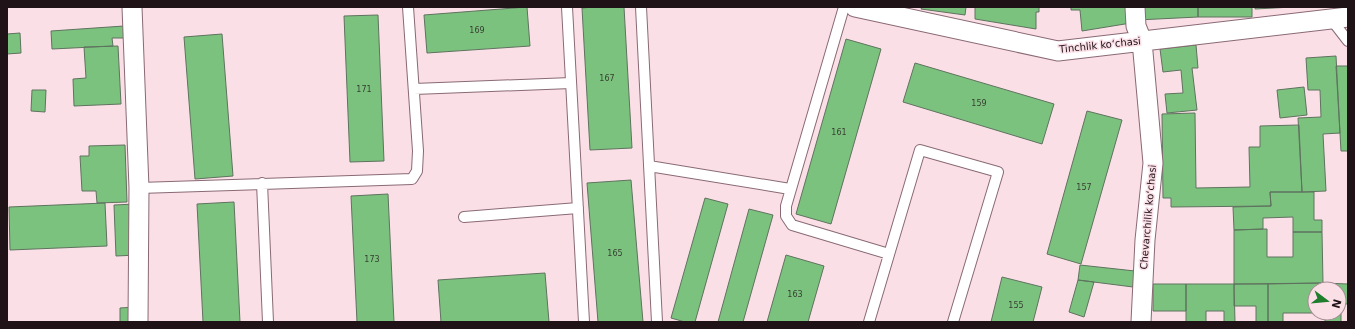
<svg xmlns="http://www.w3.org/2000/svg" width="1355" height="329" viewBox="0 0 1355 329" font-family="'DejaVu Sans',sans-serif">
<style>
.building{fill:#7cc27f;stroke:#5e735e;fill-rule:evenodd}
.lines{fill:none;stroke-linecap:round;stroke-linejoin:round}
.service-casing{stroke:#896a74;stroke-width:12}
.minor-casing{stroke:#896a74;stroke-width:21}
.service{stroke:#fff;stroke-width:10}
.minor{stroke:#fff;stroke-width:19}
.labels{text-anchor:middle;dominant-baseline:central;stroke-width:3;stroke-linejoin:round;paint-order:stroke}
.number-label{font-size:8px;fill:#363f31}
.street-label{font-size:10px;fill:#1f1317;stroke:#fbdfe7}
</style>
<rect width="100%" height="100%" fill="#fbdfe7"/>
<path class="building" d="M527,7L530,46L427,53L424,15Z
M594,7H624L632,148L590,150L582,8Z
M922,7H966L965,15L921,9Z
M975,7H1039V12H1036V29L975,19Z
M1071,7H1131V23L1082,31L1080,10H1071Z
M1137,7H1198V17L1137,20Z
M1198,7H1252V17H1198Z
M1255,7H1293L1255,9Z
M378,15L384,161L350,162L344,16Z
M124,26V38H112L113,46L52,49L51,31Z
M20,33L21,53L7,54V34Z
M222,34L233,176L195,179L184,37Z
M846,39L881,49L831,224L796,214Z
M1196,45L1198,68H1192L1197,110L1167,113L1165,94L1183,93L1181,70L1163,72L1160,49Z
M118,46L121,104L74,106L73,79L86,78L84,47Z
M1336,56L1340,133L1323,134L1326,191L1302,192L1298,118L1321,117L1320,90H1308L1306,58Z
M915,63L1054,104L1042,144L903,102Z
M1336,66H1348V151H1341Z
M1304,87L1307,115L1280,118L1277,90Z
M32,90H46L45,112L31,111Z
M1087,111L1122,120L1081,264L1047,254Z
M1195,113L1196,188L1250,187L1249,147H1260V126L1299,125L1302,192H1270L1271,206L1171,207V198H1163L1162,114Z
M125,145L127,202L97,203L96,191H82L80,156H89V146Z
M631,180L643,322H598L587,183Z
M1270,192H1314V220H1322V232H1293V217L1263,218V229L1234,230L1233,207L1271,206Z
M388,194L394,322H357L351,196Z
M705,198L728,204L695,322H685L671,318Z
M234,202L240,322H203L197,204Z
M105,203L107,246L10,250L9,207Z
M136,204L138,255L116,256L114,205Z
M749,209L773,215L743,322H718Z
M1267,229V257H1293V232H1322L1323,283L1234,284V230Z
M786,255L824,266L808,322H767Z
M1080,265L1135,271L1133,287L1078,280Z
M545,273L549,322H441L438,280Z
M1002,277L1042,287L1033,322H991Z
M1078,280L1094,282L1084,317L1069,312Z
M1323,283L1348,284V304H1341V322H1325V313H1283V322H1268V284ZM1315,289H1339V313H1315Z
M1153,284H1186V311H1153Z
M1186,284H1234L1235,322H1224V311H1206V322H1186Z
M1234,284H1268V322H1256V306H1234Z
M136,307L137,322H120V308Z"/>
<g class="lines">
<defs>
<path id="service" d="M567,7L584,322
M641,7L657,322
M844,7L786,206V216L792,225L889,254
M1331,19L1348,41
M414,89L571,83
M649,166L790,189
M262,183L268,322
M139,188L412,179L417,171L418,151L408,7
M464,217L578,208
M869,322L920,150L998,172L953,322"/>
<path id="minor" d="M132,7L139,188L138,322
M855,7L1058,51L1348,17
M1135,7L1136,26L1142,41L1153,163L1145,240L1141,322"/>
</defs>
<use href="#service" class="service-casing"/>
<use href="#minor" class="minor-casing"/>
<use href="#service" class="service"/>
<use href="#minor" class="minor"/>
</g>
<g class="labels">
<g class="number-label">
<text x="477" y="30">169</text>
<text x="607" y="78">167</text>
<text x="364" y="89">171</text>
<text x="979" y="103">159</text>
<text x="839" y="132">161</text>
<text x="1084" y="187">157</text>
<text x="615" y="253">165</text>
<text x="372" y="259">173</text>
<text x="795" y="294">163</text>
<text x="1016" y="305">155</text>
</g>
<g class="street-label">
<text transform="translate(1100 45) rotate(-6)">Tinchlik koʻchasi</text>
<text transform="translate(1148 217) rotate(-85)">Chevarchilik koʻchasi</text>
</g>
</g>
<rect width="1355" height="329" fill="none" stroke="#1f1317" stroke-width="16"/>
<g transform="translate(1327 301) rotate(106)"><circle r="19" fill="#fbdfe7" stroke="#a38d94"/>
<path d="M0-3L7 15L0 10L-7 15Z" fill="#1f7d2e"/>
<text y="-6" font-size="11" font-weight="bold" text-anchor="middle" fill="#1f1317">N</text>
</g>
</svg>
